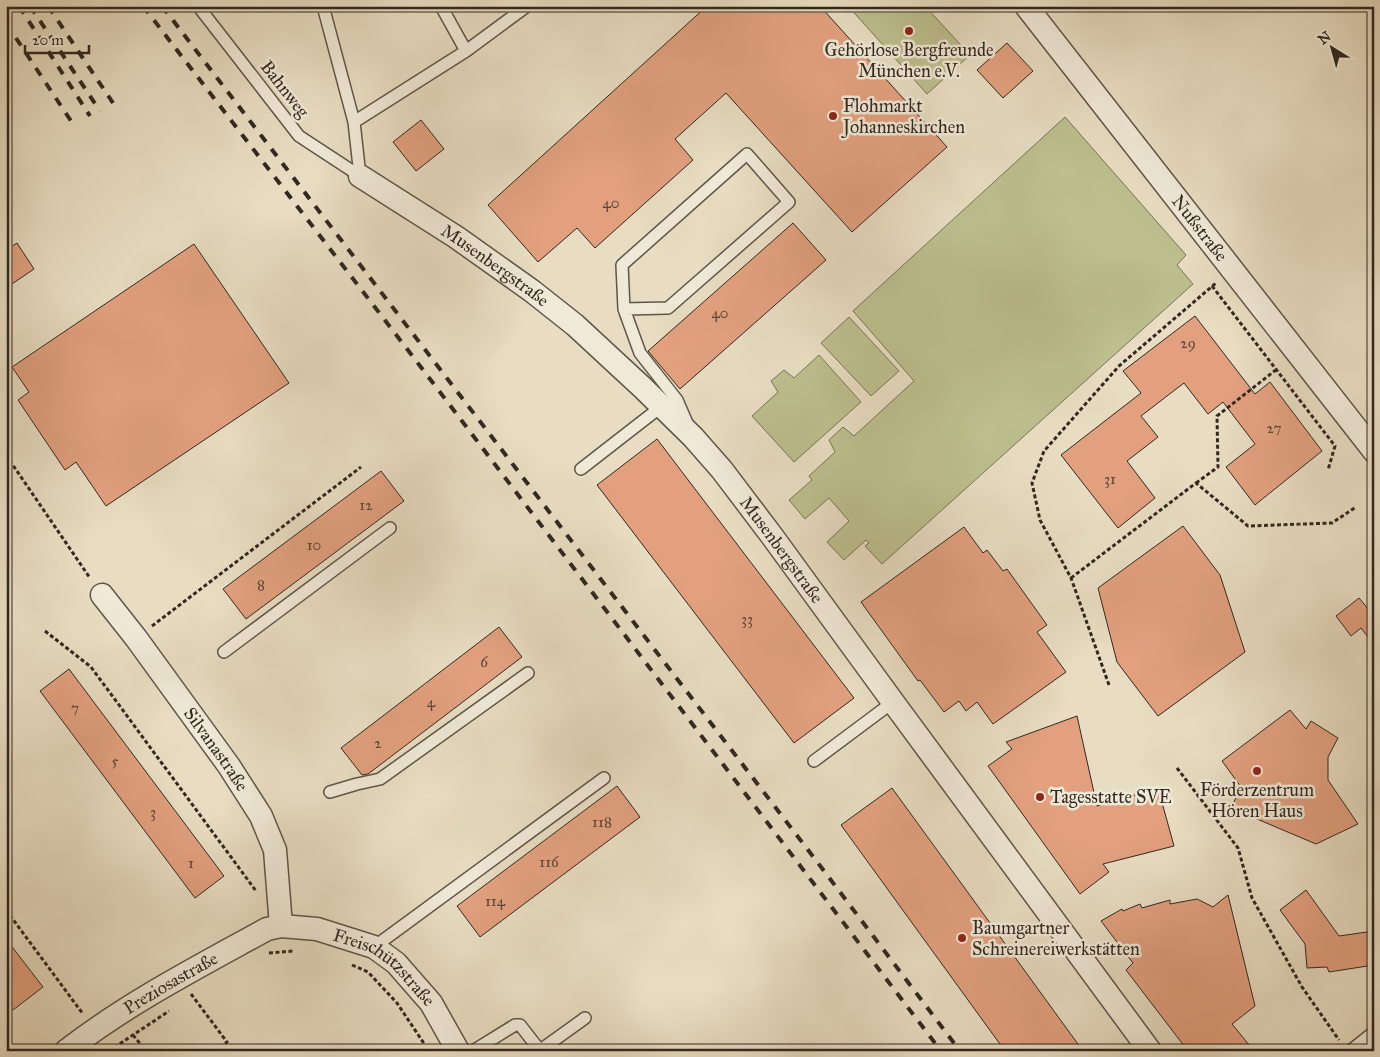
<svg xmlns="http://www.w3.org/2000/svg" width="1380" height="1057" viewBox="0 0 1380 1057" font-family="'IM FELL Great Primer',serif">
<style>
.green{fill:#bdbf8e;stroke:#777457}
.building{fill:#e2a07f;stroke:#312820}
.lines{fill:none;stroke-linecap:round;stroke-linejoin:round}
.lane-casing{stroke:#5f5548;stroke-width:14}
.street-casing{stroke:#5f5548;stroke-width:25}
.path{stroke:#312820;stroke-width:3;stroke-dasharray:4 2.5;stroke-linecap:butt}
.lane{stroke:#f0e9d7;stroke-width:11}
.street{stroke:#f0e9d7;stroke-width:22}
.rail{stroke:#312820;stroke-width:4;stroke-dasharray:9 9;stroke-linecap:butt}
.poi-dot{fill:#8f2418;stroke:#f0e9d7;stroke-width:2}
.labels{text-anchor:middle;dominant-baseline:central;stroke-width:5;stroke-linejoin:round;paint-order:stroke}
.number-label{font-size:15px;fill:#5d4638}
.poi-label{font-size:18px;fill:#312820;stroke:#f0e9d7;text-anchor:start}
.street-label{font-size:18px;fill:#312820;stroke:#f0e9d7}
</style>
<rect width="100%" height="100%" fill="#e8ddc2"/>
<filter id="stains"><feTurbulence type="fractalNoise" baseFrequency=".004" numOctaves="4"/><feColorMatrix values="0 0 0 0 .2 0 0 0 0 .09 0 0 0 0 .02 0 0 0 .5 -.17"/></filter>
<radialGradient id="worn" r=".72"><stop offset=".6" stop-color="#630" stop-opacity="0"/><stop offset="1" stop-color="#630" stop-opacity=".3"/></radialGradient>
<path class="green" d="M848,6H925L970,55L927,94Z
M1065,117L1186,255L1177,265L1193,284L882,564L865,546L869,543L866,540L844,560L827,542L849,521L829,498L805,519L789,500L812,480L809,476L835,452L829,440L843,427L854,436L914,381L853,311Z
M849,317L899,371L871,396L821,343Z
M819,355L861,402L794,462L752,416L778,392L771,381L784,370L794,378Z"/>
<path class="building" d="M707,6H820L947,147L852,232L726,93L675,139L693,160L595,248L577,228L538,262L488,205Z
M1007,43L1033,71L1003,98L977,70Z
M421,120L444,149L416,171L393,142Z
M793,223L826,260L680,389L648,351Z
M17,243L34,269L6,288V250Z
M194,244L289,383L106,506L76,462L65,470L18,400L29,392L12,367Z
M1195,316L1255,394L1270,382L1322,451L1255,505L1226,467L1255,444L1223,402L1208,414L1184,383L1141,416L1158,437L1127,461L1155,498L1118,528L1061,455L1141,393L1123,371Z
M657,439L854,698L794,743L597,485Z
M381,471L404,501L246,619L223,589Z
M1183,526L1220,575L1245,652L1158,716L1117,662L1098,588Z
M964,527L983,553L987,550L1003,571L1007,569L1047,625L1037,632L1066,672L993,724L977,702L966,711L959,701L944,712L920,680L918,681L861,602Z
M1359,598L1374,616V645L1361,628L1351,636L1336,616Z
M499,627L522,657L368,774L362,775L341,748Z
M69,669L224,876L195,898L40,691Z
M1290,710L1306,729L1311,721L1338,738L1328,757V780L1358,824L1316,844L1231,808L1241,787L1222,761Z
M1077,716L1097,806L1158,788L1174,846L1103,864L1109,872L1080,894L988,766L1012,749L1006,742Z
M617,786L640,817L480,937L457,906Z
M892,788L1083,1051H1005L841,825Z
M1306,890L1339,936L1374,931V965L1329,972L1327,967L1307,968L1305,944L1280,910Z
M1228,895L1255,1006L1232,1024L1254,1051H1188L1126,970L1133,963L1101,921L1122,909L1123,911L1140,904L1142,908L1170,900V904L1197,899L1213,907Z
M6,939L43,987L13,1010L6,1001Z"/>
<g class="lines">
<defs>
<path id="lane" d="M198,6L299,136L360,176
M323,6L354,122L360,176
M441,6L466,51
M354,122L466,51L527,6
M624,309L668,308L789,202L747,154L622,265L624,309L640,353L677,400L687,423
M581,469L662,406
M224,652L390,528
M814,761L893,702
M330,792L357,784L380,779L528,673
M374,947L604,778
M473,1051L515,1025H520L538,1048L542,1049L585,1018
M1350,1051L1374,1032"/>
<g id="street">
<path id="s1" d="M1026,6L1374,451"/>
<path id="s2" d="M360,176L456,237L532,291L575,325L643,388L693,437L722,470L772,536L893,702L1150,1051"/>
<path id="s3" d="M102,595L136,638L229,766L261,816L275,850L281,926"/>
<path id="s4" d="M66,1051C128,1003 198,967 267,929L281,926L317,929L374,947L396,963L431,1003L458,1051"/>
</g>
</defs>
<use href="#lane" class="lane-casing"/>
<use href="#street" class="street-casing"/>
<path class="path" d="M1212,286L1335,446L1328,470
M6,455L90,578
M1196,483L1218,467L1217,416L1277,369
M1071,578L1196,483L1248,526L1332,523L1356,507
M1369,602L1374,598
M152,626L361,467
M45,631L91,667L256,891
M1109,685L1071,578L1040,520L1032,483L1044,451L1119,366L1216,283
M1177,768L1238,848L1252,898L1302,987L1339,1040
M6,910L83,1014
M269,953L293,951
M352,965L368,972L397,1003L429,1051
M191,994L227,1042L215,1051
M133,1035L146,1051
M109,1051L169,1011"/>
<use href="#lane" class="lane"/>
<use href="#street" class="street"/>
<path class="rail" d="M19,6L90,116
M30,6L100,111
M48,6L113,103
M143,6L414,358L941,1051
M162,6L818,863L960,1051
M6,23L75,127"/>
</g>
<g class="poi-dot">
<circle cx="909" cy="31" r="5"/>
<circle cx="833" cy="116" r="5"/>
<circle cx="1257" cy="771" r="5"/>
<circle cx="1040" cy="797" r="5"/>
<circle cx="962" cy="938" r="5"/>
</g>
<g class="labels">
<g class="number-label">
<text x="611" y="203">40</text>
<text x="720" y="313">40</text>
<text x="1188" y="343">29</text>
<text x="1274" y="428">27</text>
<text x="1110" y="479">31</text>
<text x="366" y="505">12</text>
<text x="314" y="545">10</text>
<text x="261" y="585">8</text>
<text x="747" y="619">33</text>
<text x="484" y="662">6</text>
<text x="431" y="702">4</text>
<text x="75" y="708">7</text>
<text x="378" y="743">2</text>
<text x="115" y="761">5</text>
<text x="153" y="812">3</text>
<text x="602" y="822">118</text>
<text x="549" y="862">116</text>
<text x="191" y="863">1</text>
<text x="495" y="901">114</text>
</g>
<g class="poi-label">
<text x="909" y="50" text-anchor="middle">Gehörlose Bergfreunde<tspan x="909" dy="21">München e.V.</tspan></text>
<text x="843" y="106">Flohmarkt<tspan x="843" dy="21">Johanneskirchen</tspan></text>
<text x="1257" y="790" text-anchor="middle">Förderzentrum<tspan x="1257" dy="21">Hören Haus</tspan></text>
<text x="1050" y="797">Tagesstatte SVE</text>
<text x="972" y="928">Baumgartner<tspan x="972" dy="21">Schreinereiwerkstätten</tspan></text>
</g>
<g class="street-label">
<text transform="translate(285 89) rotate(52)">Bahnweg</text>
<text stroke="none"><textPath href="#s1" startOffset="282">Nußstraße</textPath></text>
<text stroke="none"><textPath href="#s2" startOffset="162">Musenbergstraße</textPath></text>
<text stroke="none"><textPath href="#s2" startOffset="568">Musenbergstraße</textPath></text>
<text stroke="none"><textPath href="#s3" startOffset="192">Silvanastraße</textPath></text>
<text stroke="none"><textPath href="#s4" startOffset="365">Freischützstraße</textPath></text>
<text stroke="none"><textPath href="#s4" startOffset="125">Preziosastraße</textPath></text>
</g>
</g>
<rect width="1380" height="1057" fill="none" stroke="#e8ddc2" stroke-width="25"/>
<rect x="8" y="8" width="1365" height="1042" fill="none" stroke="#312820" stroke-width="2.5"/>
<rect x="12" y="12" width="1355" height="1032" fill="none" stroke="#312820"/>
<g transform="translate(1332 48) rotate(323)" stroke="#f0e9d7" stroke-width="4" paint-order="stroke">
<path d="M0-4L9 19L0 12L-9 19Z" fill="#312820"/>
<text y="-8" font-size="14" font-weight="bold" text-anchor="middle" fill="#312820">N</text>
</g>
<path d="M25 45v8h64v-8" fill="none" stroke="#312820" stroke-width="2.5"/>
<text x="32" y="45" font-size="15" fill="#312820" stroke="#f0e9d7" stroke-width="4" paint-order="stroke">20 m</text>
<rect width="100%" height="100%" filter="url(#stains)"/>
<rect width="100%" height="100%" fill="url(#worn)"/>
</svg>
